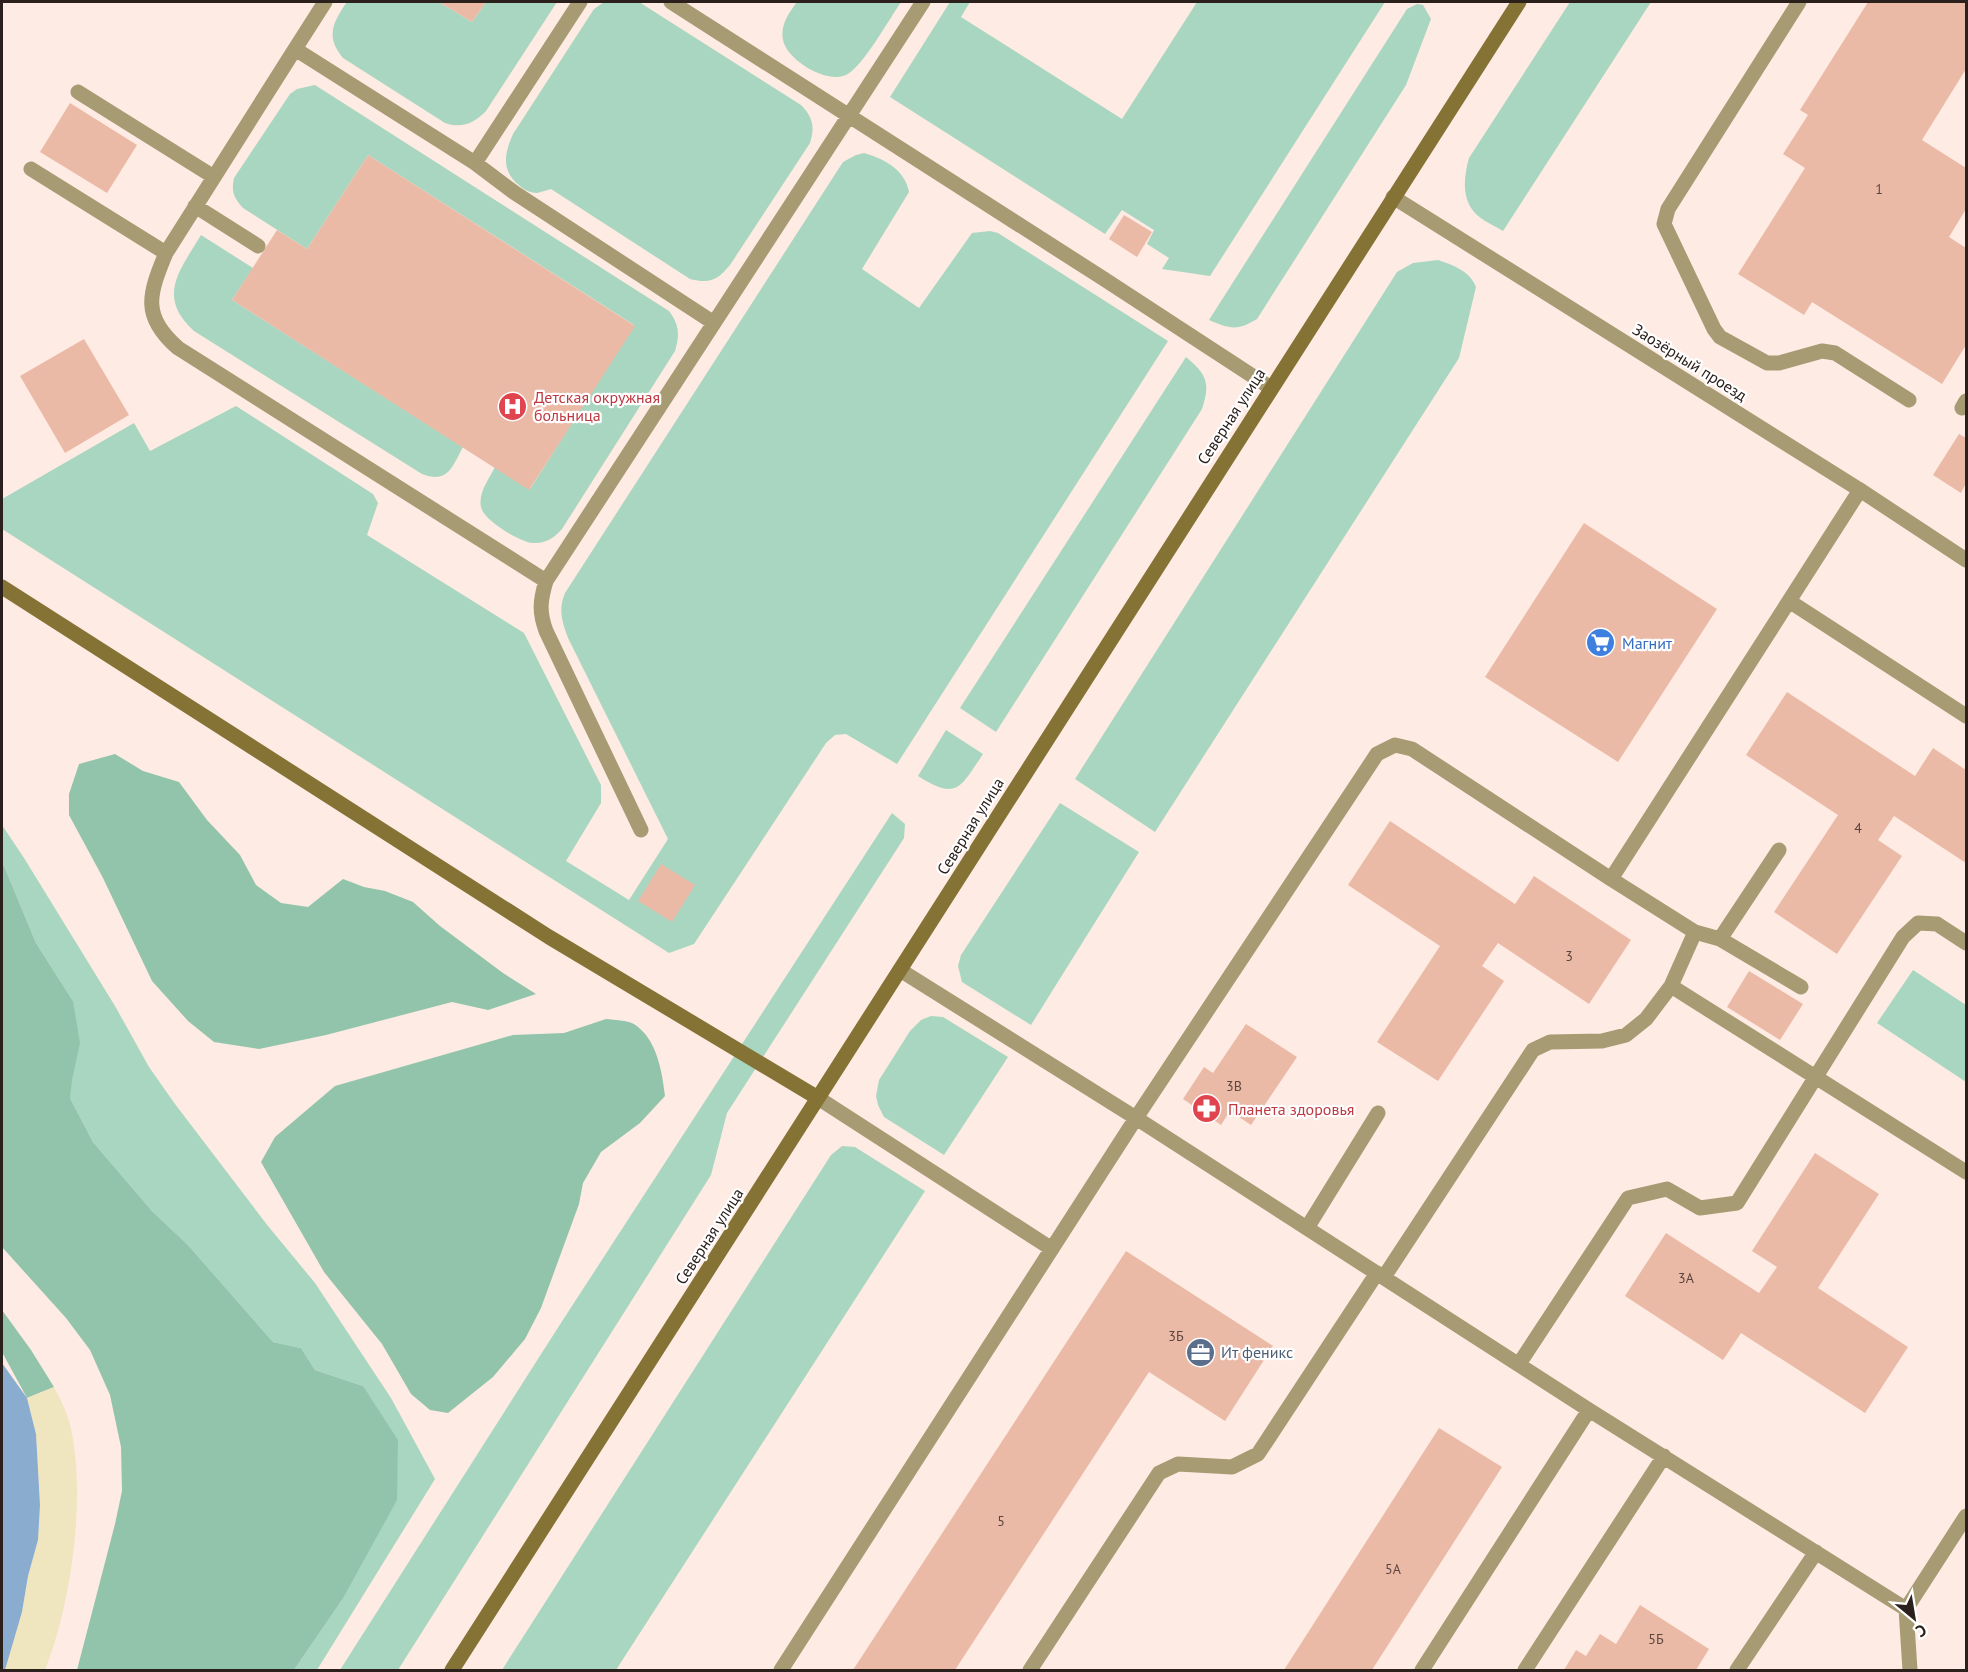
<svg xmlns="http://www.w3.org/2000/svg" width="1968" height="1672" viewBox="0 0 1968 1672" font-family="'PT Sans',sans-serif">
<style>
.green{fill:#a9d6c0}
.forest{fill:#92c4ac}
.sand{fill:#efe6c0}
.water{fill:#89accf}
.building{fill:#ebbaa7}
.lines{fill:none;stroke-linecap:round;stroke-linejoin:round}
.lane{stroke:#a79b74;stroke-width:15}
.street{stroke:#a79b74;stroke-width:15}
.secondary{stroke:#857235;stroke-width:15}
.labels{text-anchor:middle;dominant-baseline:central;stroke-width:4.5;stroke-linejoin:round;paint-order:stroke}
.number-label{font-size:14px;fill:#5b463f}
.street-label{font-size:16px;fill:#2b201c;stroke:#fff}
.health-label{font-size:16px;fill:#be3a42;stroke:#fff;text-anchor:start}
.shop-label{font-size:16px;fill:#366cbe;stroke:#fff;text-anchor:start}
.service-label{font-size:16px;fill:#4e5e75;stroke:#fff;text-anchor:start}
</style>
<rect width="100%" height="100%" fill="#feebe3"/>
<path class="green" d="M347,2H439L472,22L486,2H557L486,111C474,123 462,129 445,123L343,58C325,37 333,22 347,2Z
M604,2H639L801,105C813,117 815,127 810,143L730,265C717,280 711,284 690,279L551,189C547,190 542,192 537,193C531,193 524,190 520,186C501,171 504,154 513,134L594,9Z
M797,2H901C890,18 862,68 846,75C826,84 787,60 783,40C780,25 789,13 797,2Z
M950,2H970L961,17L1122,119L1197,2H1385L1210,276L1162,269L1169,258L1147,244L1154,230L1122,210L1105,234L890,97Z
M1570,2H1651L1503,231C1495,226 1481,220 1475,213C1461,198 1464,176 1469,158Z
M1417,4L1423,5L1431,19L1406,85L1257,319C1237,331 1230,329 1209,320L1407,9Z
M315,85L669,311C679,324 680,335 675,351L562,529C554,538 545,544 533,543C521,543 483,520 481,507C478,493 489,479 495,467L530,489L634,325L368,155L307,249L243,208C234,198 231,192 234,178L290,94L297,89Z
M864,153C885,159 905,170 909,192L862,269L919,308L972,233L990,231L998,233L1168,341L897,764L846,734L835,735L826,743L694,944L669,953L2,529V499L134,423L150,451L236,406L373,494L378,503L367,535L524,633L601,785V803L566,861L629,900L668,839L568,638C562,621 558,610 565,593L843,162L856,155Z
M201,235L253,268L232,300L463,447C452,467 448,484 422,474L194,331C156,297 180,270 201,235Z
M1438,260C1453,265 1470,271 1476,287L1459,358L1155,832L1075,779L1397,272L1413,263Z
M1186,357C1206,374 1211,382 1202,409L996,732L960,708Z
M946,730L983,754C960,788 957,801 918,776Z
M1060,803L1139,852L1031,1025L962,982L958,966L961,955Z
M892,813L905,824L904,838L727,1113L711,1175L398,1670H340L559,1326Z
M2,825L24,858L115,1006L149,1067L175,1104L268,1226L315,1283L391,1398L435,1479L317,1670H294L342,1600L363,1386L315,1370L301,1348L273,1342L188,1245L152,1211L93,1142L70,1098L73,1001L36,943L2,861Z
M1913,970L1966,1005V1082L1877,1023Z
M931,1016L943,1017L1008,1057L944,1155L884,1117L878,1105L876,1096L879,1080L910,1031L921,1020Z
M842,1146L855,1147L925,1191L616,1670H502L831,1155Z"/>
<path class="forest" d="M115,754L143,771L179,782L207,820L240,855L256,885L281,903L308,907L343,879L364,887L385,891L413,902L440,926L503,973L536,994L488,1010L452,1002L326,1035L259,1049L214,1042L188,1021L152,981L103,878L69,815V794L79,764Z
M2,861L36,943L73,1001L80,1043L72,1080L70,1098L93,1142L152,1211L188,1245L273,1342L301,1348L315,1370L363,1386L398,1440L397,1500L342,1600L294,1670H77L115,1524L122,1491L121,1447L110,1395L90,1350L66,1318L2,1247Z
M606,1019C614,1020 627,1020 634,1024C657,1039 662,1071 665,1096L640,1123L601,1152L583,1183L579,1204L541,1308L525,1339L493,1377L448,1413L430,1410L411,1394L382,1344L324,1272L261,1162L275,1137L335,1086L513,1035L564,1033Z
M2,1310L31,1350L54,1387L27,1398L2,1352Z"/>
<path class="sand" d="M54,1387C60,1399 67,1412 70,1425C87,1495 71,1605 45,1670H5L22,1612L28,1576L38,1540L40,1505L36,1434L27,1398Z"/>
<path class="water" d="M2,1363L27,1398L36,1434L40,1505L38,1540L28,1576L22,1612L5,1670H2Z"/>
<path class="building" d="M439,2H486L472,22Z
M1868,2H1966V69L1922,140L1966,168V209L1949,237L1966,248V345L1942,384L1812,302L1804,315L1738,274L1805,168L1783,154L1808,115L1800,110Z
M70,103L137,145L107,193L40,152Z
M368,155L635,326L529,490L232,300L277,230L307,249Z
M1124,215L1152,232L1137,257L1109,239Z
M84,339L129,415L65,453L20,376Z
M1959,434L1966,438V483L1961,493L1933,475Z
M1584,523L1717,609L1618,762L1485,677Z
M1787,692L1915,776L1933,748L1966,770V863L1894,816L1878,840L1902,856L1837,954L1774,912L1838,815L1746,755Z
M1390,821L1515,904L1534,876L1631,940L1589,1004L1498,943L1482,966L1504,981L1438,1081L1377,1042L1440,946L1348,885Z
M661,864L695,885L672,922L638,901Z
M1749,971L1803,1004L1780,1040L1727,1007Z
M1246,1024L1297,1057L1251,1125L1230,1111L1221,1125L1183,1099L1204,1067L1213,1073Z
M1815,1153L1879,1194L1818,1288L1908,1347L1865,1413L1741,1333L1723,1360L1625,1296L1666,1233L1759,1293L1777,1267L1752,1251Z
M1126,1251L1273,1346L1225,1421L1149,1372L955,1670H853Z
M1439,1428L1502,1467L1372,1670H1284Z
M1640,1605L1709,1649L1696,1670H1564L1576,1650L1586,1656L1600,1634L1616,1644Z"/>
<g class="lines">
<path class="lane" d="M325,2L295,49L475,163L580,2
M671,2L1104,279L1271,388
M1799,2L1668,209L1664,224L1714,329L1720,337L1767,363H1779L1822,351L1835,353L1909,400
M295,49L166,253C149,294 141,316 178,348L546,581L923,2
M78,92L214,177
M475,163L515,193L714,323
M31,169L166,253
M195,206L258,246
M1962,408L1966,401
M546,581C540,601 539,612 546,631L641,830
M1789,601L1860,490
M1611,879L1695,932L1671,986L1966,1172
M1695,932L1720,939L1801,987
M1720,939L1779,850
M900,970L1136,1118L1589,1410L1906,1609L1910,1670
M818,1098L1052,1249
M1307,1228L1378,1113
M1384,1277L1533,1050L1550,1042L1602,1041L1626,1035L1646,1019L1671,986
M1519,1364L1628,1198L1667,1189L1700,1208L1737,1203L1903,937L1918,923L1937,924L1966,943
M1906,1609L1966,1516
M781,1670L1136,1118L1377,754L1395,745L1412,749L1611,879L1789,601L1966,716
M1030,1670L1159,1473L1178,1464L1232,1467L1258,1454L1377,1273
M1422,1670L1589,1410
M1525,1670L1664,1456
M1737,1670L1816,1552"/>
<path class="street" d="M1393,197L1860,490L1966,560"/>
<path class="secondary" d="M2,587L549,937L818,1098
M452,1670L1519,2"/>
</g>
<defs>
<symbol id="hospital-disc" viewBox="-11 -11 22 22"><circle r="9.5" fill="#e0444e" stroke="#fff"/><path d="M-5-5h3v3.5h4V-5h3V5h-3V1.5h-4V5h-3Z" fill="#fff"/></symbol>
<symbol id="supermarket-disc" viewBox="-11 -11 22 22"><circle r="9.5" fill="#3f7fe0" stroke="#fff"/><path d="M-6-5.5h2.5l.6 2H6L4.5 2H-2.5L-4.4-4H-6ZM-1.5 3.2a1.3 1.3 0 1 0 .1 0ZM3 3.2a1.3 1.3 0 1 0 .1 0Z" fill="#fff"/></symbol>
<symbol id="pharmacy-disc" viewBox="-11 -11 22 22"><circle r="9.5" fill="#e0444e" stroke="#fff"/><path d="M-2-6h4v4h4v4h-4v4h-4v-4h-4v-4h4Z" fill="#fff"/></symbol>
<symbol id="office-disc" viewBox="-11 -11 22 22"><circle r="9.5" fill="#5c6f8a" stroke="#fff"/><path d="M-6-3h4V-5.5h4V-3h4V5H-6ZM-1-4.5V-3h2v-1.5ZM-6 0V1H6V0Z" fill="#fff"/></symbol>
</defs>
<g fill-rule="evenodd">
<use href="#hospital-disc" x="496" y="390" width="33" height="33"/>
<use href="#supermarket-disc" x="1584" y="626" width="33" height="33"/>
<use href="#pharmacy-disc" x="1190" y="1092" width="33" height="33"/>
<use href="#office-disc" x="1184" y="1336" width="33" height="33"/>
</g>
<g class="labels">
<g class="number-label">
<text x="1879" y="189">1</text>
<text x="1858" y="828">4</text>
<text x="1569" y="956">3</text>
<text x="1234" y="1086">3В</text>
<text x="1686" y="1278">3А</text>
<text x="1176" y="1336">3Б</text>
<text x="1001" y="1521">5</text>
<text x="1393" y="1569">5А</text>
<text x="1656" y="1639">5Б</text>
</g>
<g class="street-label">
<text transform="translate(1690 362) rotate(32)">Заозёрный проезд</text>
<text transform="translate(1231 416) rotate(-57)">Северная улица</text>
<text transform="translate(970 826) rotate(-58)">Северная улица</text>
<text transform="translate(709 1236) rotate(-57)">Северная улица</text>
</g>
<g class="health-label">
<text x="534" y="397">Детская окружная<tspan x="534" dy="18">больница</tspan></text>
<text x="1228" y="1109">Планета здоровья</text>
</g>
<g class="shop-label">
<text x="1622" y="643">Магнит</text>
</g>
<g class="service-label">
<text x="1221" y="1352">Ит феникс</text>
</g>
</g>
<rect width="1968" height="1672" fill="none" stroke="#2b201c" stroke-width="6"/>
<g transform="translate(1914 1618) rotate(150)" stroke="#ffffff" stroke-width="4.5" paint-order="stroke">
<path d="M0-4.5L10 22L0 15L-10 22Z" fill="#2b201c"/>
<text y="-9" font-size="16" font-weight="bold" text-anchor="middle" fill="#2b201c">С</text>
</g>
</svg>
